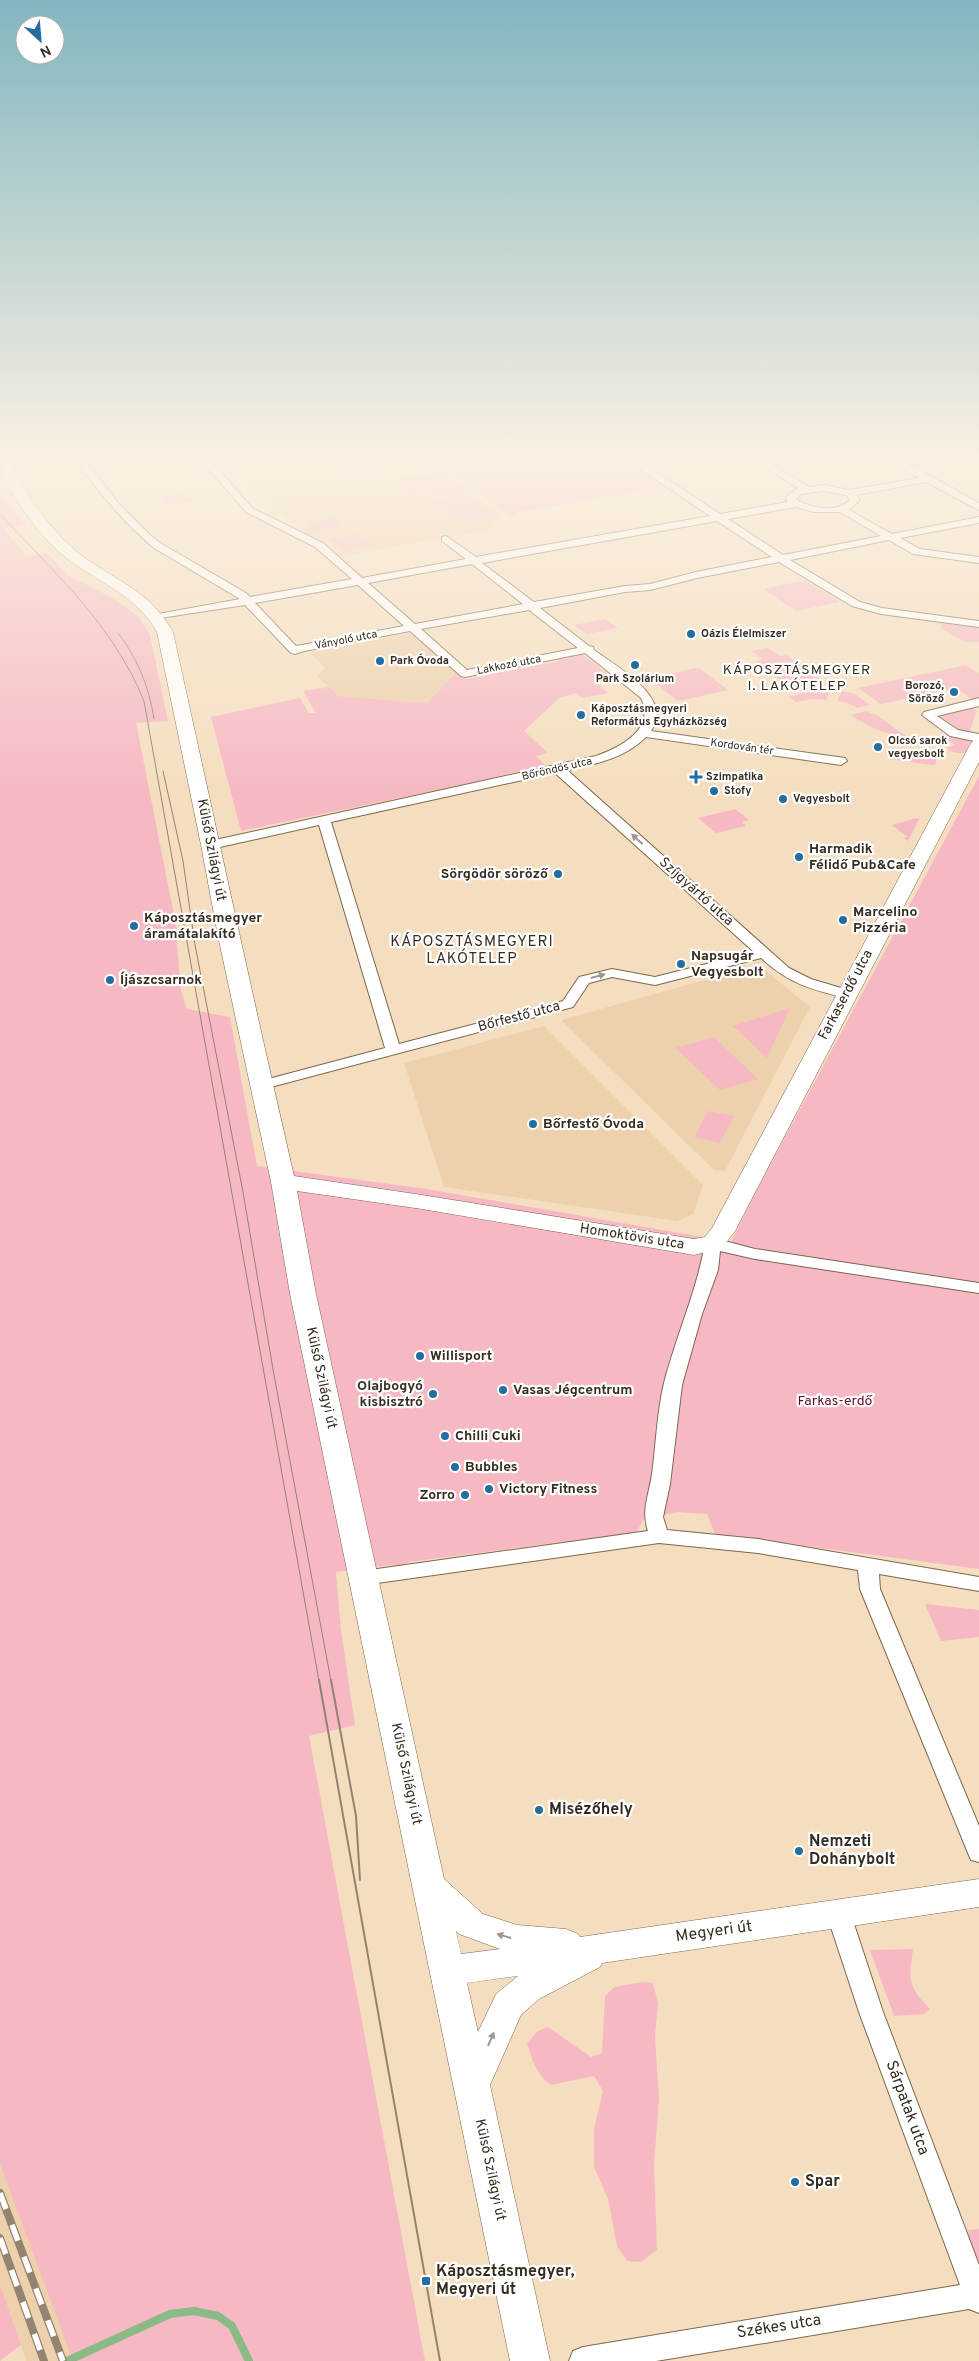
<svg xmlns="http://www.w3.org/2000/svg" width="979" height="2361" viewBox="0 0 979 2361" font-family="Overpass,sans-serif">
<style>
.built{fill:#edd1ac}
.green{fill:#f6b9c3}
.lines{fill:none;stroke-linecap:round;stroke-linejoin:round}
.stream{stroke:#8aba85;stroke-width:8}
.street-casing{stroke:#7b674b;stroke-width:2}
.secondary-casing{stroke:#7b674b;stroke-width:1}
.street{fill:#fff;fill-rule:evenodd}
.secondary{fill:#fff;fill-rule:evenodd}
.tram-far1{stroke:#94846f;stroke-width:1}
.tram{stroke:#94846f;stroke-width:2}
.rail-casing{stroke:#94846f;stroke-width:8}
.rail{stroke:#fff;stroke-width:5.5;stroke-dasharray:17;stroke-linecap:butt}
.oneway{fill:#9a9690}
.poi-dot{fill:#236da0;stroke:#fff;stroke-width:2}
.labels{text-anchor:middle;dominant-baseline:central;stroke-width:4.5;stroke-linejoin:round;paint-order:stroke}
.far-poi-label{font-size:11px;font-weight:bold;fill:#362d21;stroke:#fff;text-anchor:start}
.far-street-label{font-size:11px;fill:#362d21;stroke:#fff}
.far-quarter-label{font-size:14px;letter-spacing:1px;fill:#362d21;stroke:#fff}
.poi-label{font-size:14px;font-weight:bold;fill:#362d21;stroke:#fff;text-anchor:start}
.street-label{font-size:14px;fill:#362d21;stroke:#fff}
.park-label{font-size:14px;fill:#650d2a;stroke:#fff}
.neighbourhood-label{font-size:15px;letter-spacing:1px;fill:#362d21;stroke:#fff}
.near-poi-label{font-size:16px;font-weight:bold;fill:#362d21;stroke:#fff;text-anchor:start}
.near-street-label{font-size:16px;fill:#362d21;stroke:#fff}
</style>
<rect width="100%" height="100%" fill="#f5debf"/>
<path class="built" d="M321,460H327L338,467L374,471L384,480L444,471L502,516L488,530L343,556L326,540L307,534L237,476Z
M916,460H979V496L921,465Z
M413,633L457,673L427,703L338,696L317,676L325,668L310,653Z
M759,965L810,1007L725,1171L714,1170L561,1020Z
M544,1026L703,1185L693,1214L677,1221L444,1187L404,1063Z
M0,2164L62,2328L73,2361H26L0,2284Z"/>
<path class="green" d="M329,460L410,470L385,478L375,471L339,466Z
M437,460H631L670,486L517,512L510,517Z
M441,472L465,490L438,495L414,476Z
M410,477L426,488L407,491L391,480Z
M184,493L193,501L166,505L158,497Z
M467,494L497,516L459,522L431,501Z
M0,495L26,525L4,529L26,556L47,553L67,575L113,598L138,616L150,635L168,721L136,723L175,920L181,991L187,1009L230,1017L257,1166L427,1189L731,1242L755,1193L979,776V1569L715,1534L707,1514L677,1512L643,1520L637,1532L409,1562L402,1565H391L336,1572L341,1630L355,1725L309,1736L425,2361H73L0,2164Z
M333,518L343,526L315,531L305,523Z
M357,534L372,545L343,551L328,539Z
M806,580L840,602L796,611L763,589Z
M605,619L618,628L587,634L574,625Z
M941,623L979,628V642H965L941,628Z
M768,648L780,656L786,655L823,681L791,688L754,662L763,659L751,651Z
M581,653L612,678L595,681L608,693L582,698L577,693L559,698L524,731L548,753L536,756L545,765L471,783L241,831L211,717L300,698L309,713H316L303,691L329,687L338,696L427,703L456,673L467,679L559,661L556,658Z
M966,665L979,674V699L973,700L959,690L950,689L881,704L858,688Z
M696,668L700,669L728,690L678,701L649,678Z
M821,689L831,690L826,700L812,699L796,702L788,697Z
M842,691L855,694L870,705L857,708L848,703L837,701Z
M971,708L977,710L970,731H961L941,717L943,714Z
M866,711L878,716L915,743C902,744 900,737 890,734C875,729 864,724 851,715Z
M952,734L975,740L968,754L952,752L946,748L955,745L942,736Z
M891,753L926,759L928,757L937,759L935,765H933L888,759Z
M735,809L749,820L742,822L746,826L716,833L698,818Z
M916,818L919,819L908,841L903,838L907,837L892,825Z
M790,1008L767,1058L733,1026Z
M714,1037L758,1079L720,1090L675,1048Z
M708,1111L734,1116L720,1143L694,1137Z
M925,1604L979,1610V1637L941,1641Z
M913,1949C909,1979 907,1986 930,2009L924,2014L894,2016L870,1950Z
M642,1982L653,1983L658,2003L655,2037L659,2099L654,2164L657,2250L641,2262L627,2261L617,2246L608,2199L594,2167V2129L603,2091L594,2076L551,2085C536,2074 532,2060 527,2043L538,2031L548,2027L591,2057L602,2053L605,1996L614,1987Z
M979,2229V2277L971,2261L968,2230Z
M0,2284L21,2345L0,2361Z"/>
<g class="lines">
<path class="stream" d="M67,2361L170,2314L194,2311L218,2316L232,2326L249,2361"/>
<defs>
<path id="street" d="M15,460H39L4,468L0,466L1,463Z
M76,460H85L119,504L150,535L162,544L246,593L250,597L352,579L315,547L246,512L214,475L198,460H208L220,471L252,508L323,543L362,578L466,559L442,541V537L446,536L476,557L710,516L627,460H669L647,466L720,514L788,502L786,500L788,495L798,488L754,460H765L809,487L824,485L849,490L919,478L889,460H901L979,503V510L926,482L856,495L860,500L849,510L892,534L979,517V523L900,538L920,549L979,557V563L913,554L889,540L790,560L860,602L882,608L979,621V627L881,614L852,606L779,562L697,578L650,590L625,592L540,608L589,646L593,647L594,650C617,667 675,698 651,731L845,758L847,761L841,765L646,737C624,759 595,764 567,770L789,968L811,979L851,991L853,994L846,998C810,989 790,984 761,958L655,985L612,977L589,983L573,1007L267,1088H257L254,1085L257,1082L385,1048L319,825L211,849L206,848L204,845L206,842L596,756C621,747 656,729 641,698L585,653L465,677L461,676L410,631L304,651L295,654L291,653L245,605L154,619L153,617L158,614L240,599L154,548C124,523 99,493 76,460ZM824,491L846,495L850,500C837,514 810,508 796,499L801,494ZM796,507L814,512H840L881,536L783,555L728,519ZM717,521L772,557L696,572L650,584L625,586L534,602L482,563ZM472,564L523,604L415,624L368,583ZM358,585L404,626L296,646L255,603ZM529,610L578,648L467,670L421,629ZM555,773L754,952L655,977L612,969L579,977L563,1001L399,1044L331,822Z
M979,698V706L937,716L958,730L979,734V742L950,736L922,715L924,712Z
M713,1238L755,1249L979,1283V1293L755,1259L720,1251L718,1270L702,1314L682,1385L670,1484L663,1517L667,1530L758,1539L979,1577V1591L879,1574L880,1589L979,1826V1862L971,1860L968,1853L860,1589L858,1570L758,1553L659,1543L363,1585L356,1583L353,1578L356,1573L363,1571L648,1531C641,1510 649,1495 652,1474C656,1445 657,1412 664,1383C676,1336 697,1291 705,1243L707,1239Z
M839,1905L847,1908L851,1915L883,2012L979,2265V2313L969,2309L656,2361H569L573,2351L583,2347L960,2285L859,2012L827,1915L831,1908Z"/>
<path id="secondary" d="M0,460H8C27,494 47,527 77,552C114,581 148,588 173,632C213,813 252,995 294,1176L422,1195L694,1239L705,1237L712,1228L970,745L973,741L979,740V762L735,1231L722,1248L694,1255L422,1209L297,1191L316,1294L444,1879L483,1914L517,1925L566,1929L578,1934L580,1937L979,1879V1907L602,1963L600,1967L539,1999L521,2015L490,2085L550,2361H510L290,1294L271,1182L218,936L201,845L157,632C137,596 100,583 69,560C47,543 30,521 16,499C8,486 0,475 0,460ZM456,1931L459,1934L500,1949L461,1954ZM518,1976L496,1994L478,2032L467,1983Z"/>
</defs>
<use href="#street" class="street-casing"/>
<use href="#secondary" class="secondary-casing"/>
<use href="#street" class="street"/>
<use href="#secondary" class="secondary"/>
<path class="tram-far1" d="M0,514C56,575 112,623 144,701L319,1681
M118,633C138,659 149,687 154,719
M163,771L183,861L195,945L243,1192L274,1375L331,1681"/>
<path class="tram" d="M319,1680L440,2361
M331,1680L356,1816L360,1880"/>
<defs>
<path id="rail" d="M0,2193L63,2361
M0,2238L44,2361"/>
</defs>
<use href="#rail" class="rail-casing"/>
<use href="#rail" class="rail"/>
</g>
<defs><path id="oneway-solid" d="M-6-.8H1V-3.2L6.5 0L1 3.2V.8H-6Z" transform="scale(1.25)"/></defs>
<g class="oneway">
<use href="#oneway-solid" transform="translate(637 839) rotate(-138)"/>
<use href="#oneway-solid" transform="translate(598 976) rotate(-15)"/>
<use href="#oneway-solid" transform="translate(504 1936) rotate(-164)"/>
<use href="#oneway-solid" transform="translate(491 2039) rotate(-66)"/>
</g>
<linearGradient id="sky" x2="0" y2="1"><stop stop-color="#82b6c0"/><stop offset="0.58" stop-color="#faf0e2"/><stop offset="1" stop-color="#faf0e2" stop-opacity="0"/></linearGradient>
<rect width="979" height="791" fill="url(#sky)"/>
<g class="poi-dot">
<circle cx="691" cy="634" r="5"/>
<circle cx="380" cy="661" r="5"/>
<circle cx="635" cy="665" r="5"/>
<circle cx="954" cy="692" r="5"/>
<circle cx="581" cy="715" r="5"/>
<circle cx="878" cy="747" r="5"/>
<path d="M693.5 769.5h5v5h5v5h-5v5h-5v-5h-5v-5h5z"/>
<circle cx="714" cy="791" r="5"/>
<circle cx="783" cy="799" r="5"/>
<circle cx="799" cy="857" r="5"/>
<circle cx="558" cy="874" r="5"/>
<circle cx="843" cy="920" r="5"/>
<circle cx="134" cy="926" r="5"/>
<circle cx="681" cy="964" r="5"/>
<circle cx="110" cy="980" r="5"/>
<circle cx="533" cy="1124" r="5"/>
<circle cx="420" cy="1356" r="5"/>
<circle cx="503" cy="1390" r="5"/>
<circle cx="433" cy="1394" r="5"/>
<circle cx="445" cy="1436" r="5"/>
<circle cx="455" cy="1467" r="5"/>
<circle cx="489" cy="1489" r="5"/>
<circle cx="465" cy="1495" r="5"/>
<circle cx="539" cy="1810" r="5"/>
<circle cx="799" cy="1851" r="5"/>
<circle cx="795" cy="2182" r="5"/>
<rect x="421" y="2276" width="10" height="10" rx="2.5"/>
</g>
<g class="labels">
<g class="far-poi-label">
<text x="701" y="634">Oázis Élelmiszer</text>
<text x="390" y="661">Park Óvoda</text>
<text x="635" y="679" text-anchor="middle">Park Szolárium</text>
<text x="944" y="686" text-anchor="end">Borozó,<tspan x="944" dy="13">Söröző</tspan></text>
<text x="591" y="709">Káposztásmegyeri<tspan x="591" dy="13">Református Egyházközség</tspan></text>
<text x="888" y="741">Olcsó sarok<tspan x="888" dy="13">vegyesbolt</tspan></text>
<text x="706" y="777">Szimpatika</text>
<text x="724" y="791">Stofy</text>
<text x="793" y="799">Vegyesbolt</text>
</g>
<g class="far-street-label">
<text transform="translate(346 640) rotate(-11)">Ványoló utca</text>
<text transform="translate(509 665) rotate(-11)">Lakkozó utca</text>
<text transform="translate(742 747) rotate(8)">Kordován tér</text>
<text transform="translate(557 769) rotate(-13)">Bőröndös utca</text>
</g>
<g class="far-quarter-label">
<text x="797" y="670">KÁPOSZTÁSMEGYER<tspan x="797" dy="16">I. LAKÓTELEP</tspan></text>
</g>
<g class="poi-label">
<text x="809" y="849">Harmadik<tspan x="809" dy="16">Félidő Pub&amp;Cafe</tspan></text>
<text x="548" y="874" text-anchor="end">Sörgödör söröző</text>
<text x="853" y="912">Marcelino<tspan x="853" dy="16">Pizzéria</tspan></text>
<text x="144" y="918">Káposztásmegyer<tspan x="144" dy="16">áramátalakító</tspan></text>
<text x="691" y="956">Napsugár<tspan x="691" dy="16">Vegyesbolt</tspan></text>
<text x="120" y="980">Íjászcsarnok</text>
<text x="543" y="1124">Bőrfestő Óvoda</text>
<text x="430" y="1356">Willisport</text>
<text x="423" y="1386" text-anchor="end">Olajbogyó<tspan x="423" dy="16">kisbisztró</tspan></text>
<text x="513" y="1390">Vasas Jégcentrum</text>
<text x="455" y="1436">Chilli Cuki</text>
<text x="465" y="1467">Bubbles</text>
<text x="499" y="1489">Victory Fitness</text>
<text x="455" y="1495" text-anchor="end">Zorro</text>
</g>
<g class="street-label">
<text transform="translate(211 850) rotate(79)">Külső Szilágyi út</text>
<text transform="translate(696 892) rotate(42)">Szíjgyártó utca</text>
<text transform="translate(846 995) rotate(-62)">Farkaserdő utca</text>
<text transform="translate(519 1017) rotate(-15)">Bőrfestő utca</text>
<text transform="translate(632 1237) rotate(9)">Homoktövis utca</text>
<text transform="translate(321 1378) rotate(78)">Külső Szilágyi út</text>
<text transform="translate(406 1774) rotate(78)">Külső Szilágyi út</text>
<text transform="translate(490 2170) rotate(78)">Külső Szilágyi út</text>
</g>
<g class="park-label">
<text x="835" y="1401">Farkas-erdő</text>
</g>
<g class="neighbourhood-label">
<text x="472" y="942">KÁPOSZTÁSMEGYERI<tspan x="472" dy="17">LAKÓTELEP</tspan></text>
</g>
<g class="near-poi-label">
<text x="549" y="1810">Misézőhely</text>
<text x="809" y="1842">Nemzeti<tspan x="809" dy="18">Dohánybolt</tspan></text>
<text x="805" y="2182">Spar</text>
<text x="436" y="2272">Káposztásmegyer,<tspan x="436" dy="18">Megyeri út</tspan></text>
</g>
<g class="near-street-label">
<text transform="translate(714 1932) rotate(-8)">Megyeri út</text>
<text transform="translate(907 2108) rotate(70)">Sárpatak utca</text>
<text transform="translate(779 2327) rotate(-9)">Székes utca</text>
</g>
</g>
<g transform="translate(40 40) rotate(154)"><circle r="24" fill="#ffffff" stroke="#afaba6"/>
<path d="M0-4L9 19L0 12L-9 19Z" fill="#236da0"/>
<text y="-8" font-size="14" font-weight="bold" text-anchor="middle" fill="#362d21">N</text>
</g>
</svg>
